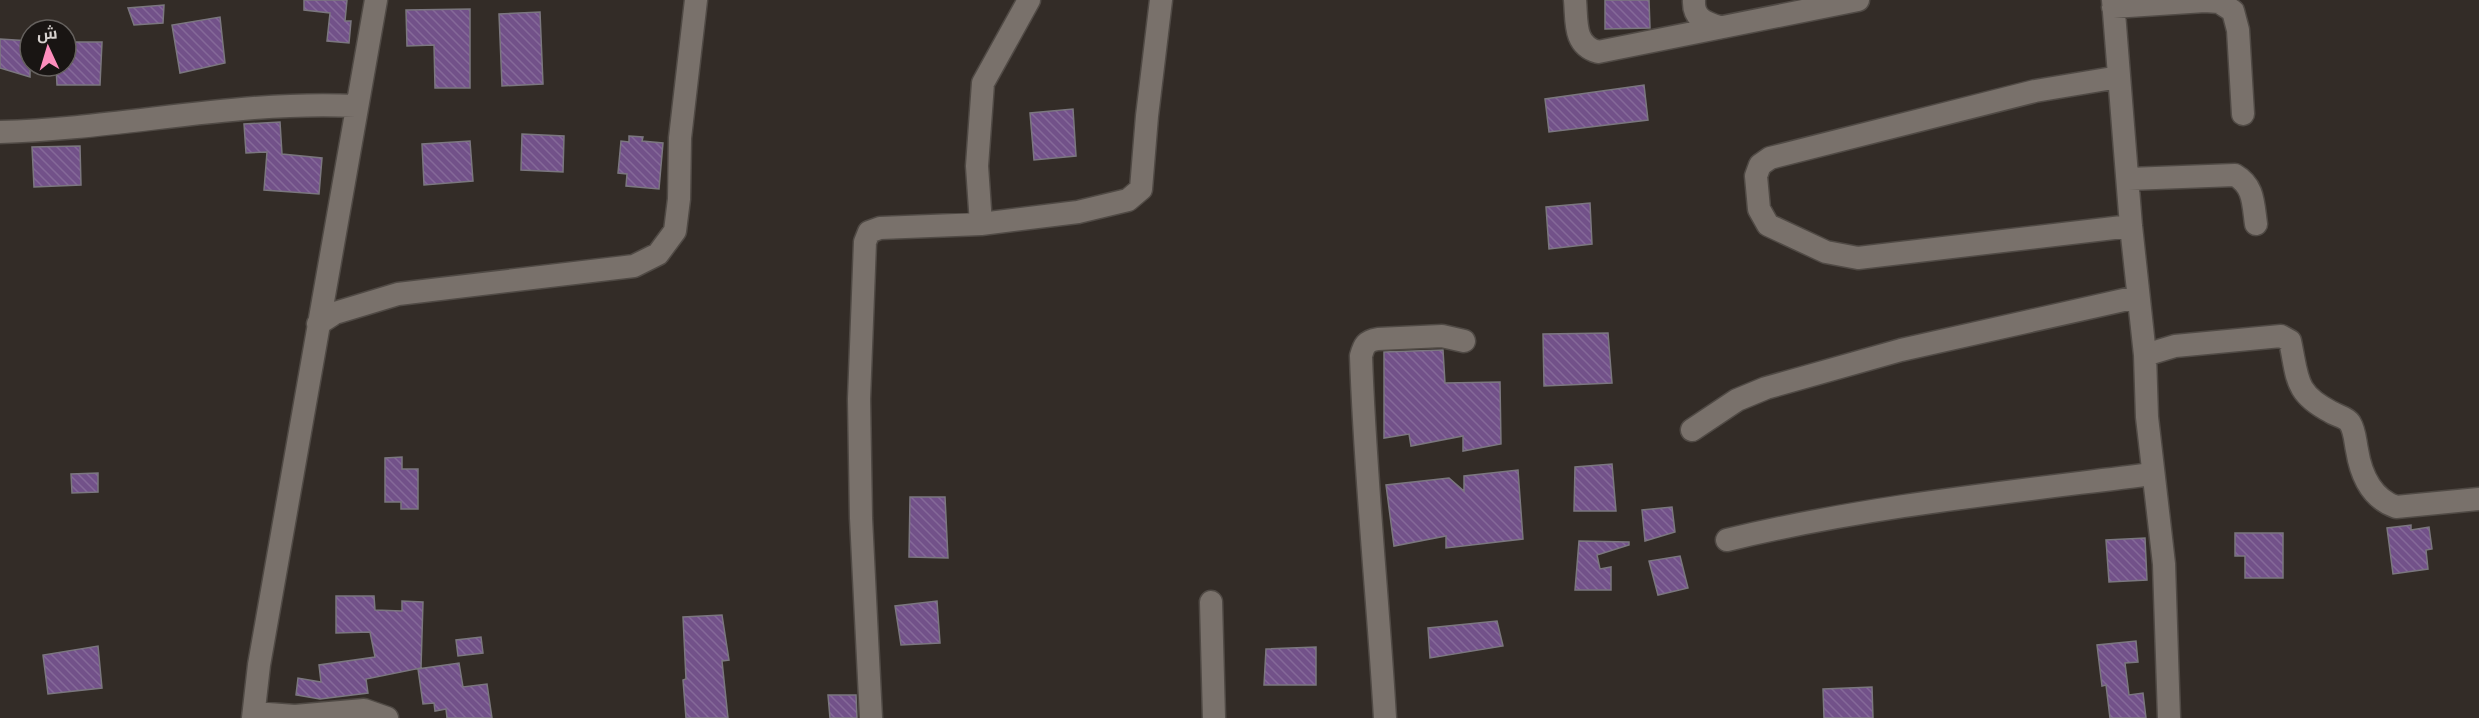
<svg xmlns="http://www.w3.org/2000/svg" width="2479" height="718" viewBox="0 0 2479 718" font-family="'Fira Sans Condensed',Cairo,sans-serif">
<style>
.building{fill:url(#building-back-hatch);stroke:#7b777f;stroke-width:1.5}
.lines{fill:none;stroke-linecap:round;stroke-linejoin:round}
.minor-casing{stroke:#504a45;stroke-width:25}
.minor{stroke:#79716b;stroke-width:22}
</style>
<defs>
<pattern id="building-back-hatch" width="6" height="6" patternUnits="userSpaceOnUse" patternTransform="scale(1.5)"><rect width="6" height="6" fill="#725189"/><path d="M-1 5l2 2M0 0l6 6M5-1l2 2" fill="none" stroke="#856999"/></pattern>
</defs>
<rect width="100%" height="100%" fill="#332c27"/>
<path class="building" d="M304,0H347L345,21H351L349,43L327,41L330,13L304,10Z
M1605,0H1649L1650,28L1605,29Z
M164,5L163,23L134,25L128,8Z
M470,9V88H435L434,45L407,46L406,10Z
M540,12L543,84L502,86L499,14Z
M220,17L225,63L180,73L172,25Z
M0,39L30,41V77L0,68Z
M66,42H102L100,85H57L56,66H66Z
M1644,85L1648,120L1549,132L1545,99Z
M1073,109L1076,156L1034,160L1030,113Z
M280,122L282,154L322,158L319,194L264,190L267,152L246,153L244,124Z
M522,134L564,136L563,172L521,170Z
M629,136L643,137L642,141L663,143L659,189L626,186L627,174L618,173L621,141L629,142Z
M470,141L473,181L424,185L422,144Z
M80,146L81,185L34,187L32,147Z
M1590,203L1592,244L1549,249L1546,207Z
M1608,333L1612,383L1544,386L1543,334Z
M1443,350L1445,383L1500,382L1501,444L1463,451V436L1411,446L1409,434L1384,438V352Z
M402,457V469H418V509H401V502H385V458Z
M1612,464L1616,511H1574L1575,467Z
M1518,470L1523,539L1446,548V536L1394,546L1386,485L1449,478L1464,491V476Z
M98,473V492L72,493L71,474Z
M910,497H945L948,558L909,557Z
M1672,507L1675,532L1645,541L1642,510Z
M2411,525V530L2429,527L2432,549L2426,550L2428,569L2393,574L2387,528Z
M2235,533H2283V578H2245V556H2235Z
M2145,538L2147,580L2109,582L2106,540Z
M1579,541L1629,542V545L1597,555L1600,569L1611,567V590H1575Z
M1680,556L1688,588L1658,595L1649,561Z
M336,596H374L375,610L402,611V601L423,602L421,668L366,679L368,693L320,699L296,695L298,678L321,682L319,665L375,657L370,632L336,633Z
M937,601L940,643L901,645L895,606Z
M722,615L729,660L722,661L728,718H686L683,680L686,679L683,617Z
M1497,621L1503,646L1430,658L1428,628Z
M481,637L483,653L458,656L456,640Z
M2136,641L2138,662L2125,663L2129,695L2143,693L2146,718H2110L2106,685L2102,686L2097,645Z
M98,646L102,688L48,694L43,655Z
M1316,647V685H1264L1266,649Z
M459,663L463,687L487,684L492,718H447L446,709L435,711L434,703L423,704L418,669Z
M1872,687L1873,718H1824L1823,689Z
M828,695H856L857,718H830Z"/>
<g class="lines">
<defs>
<path id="minor" d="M1575,0C1577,21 1573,45 1598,52L1858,0
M1694,0C1693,18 1704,22 1719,27
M2113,0L2131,226L2145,355L2147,417L2164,564L2169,718
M2113,7L2205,1L2219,2L2233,11L2238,30L2243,114
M2119,77L2035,91L1770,158L1760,165L1756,176L1759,209L1768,225L1826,252L1858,258L2131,226
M0,132C119,129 237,100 356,106
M2129,179L2235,175C2254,186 2253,203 2256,224
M981,224L977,166L983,83L1029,0
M318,324L335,313L398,294L634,266L658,254L675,231L679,199L680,138L696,0
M2145,355L2175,346L2281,336L2290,341C2298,378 2294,393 2331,412C2337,416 2346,417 2350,423C2355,431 2355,441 2357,450C2361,475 2371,498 2396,507L2479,499
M1692,430L1737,400L1766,388L1901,350L2137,297
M1727,540C1867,506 2010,492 2152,474
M1211,602L1214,718
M254,713L295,716L364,710L387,718
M253,718L259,665L376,0
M871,718L861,518L859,399L865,242L869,232L880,228L981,224L1078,212L1128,200L1141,189L1147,116L1161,0
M1385,718C1378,597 1365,477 1361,356C1364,345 1366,341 1378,339L1442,336L1464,341"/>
</defs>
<use href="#minor" class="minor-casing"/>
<use href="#minor" class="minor"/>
</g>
<g transform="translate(48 48) rotate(356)"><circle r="28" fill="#191513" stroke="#65615e" stroke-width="1.5"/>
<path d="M0-4.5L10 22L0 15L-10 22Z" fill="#fe8ebd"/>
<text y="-9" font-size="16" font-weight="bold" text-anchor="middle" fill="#d7d2cf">ش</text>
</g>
</svg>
